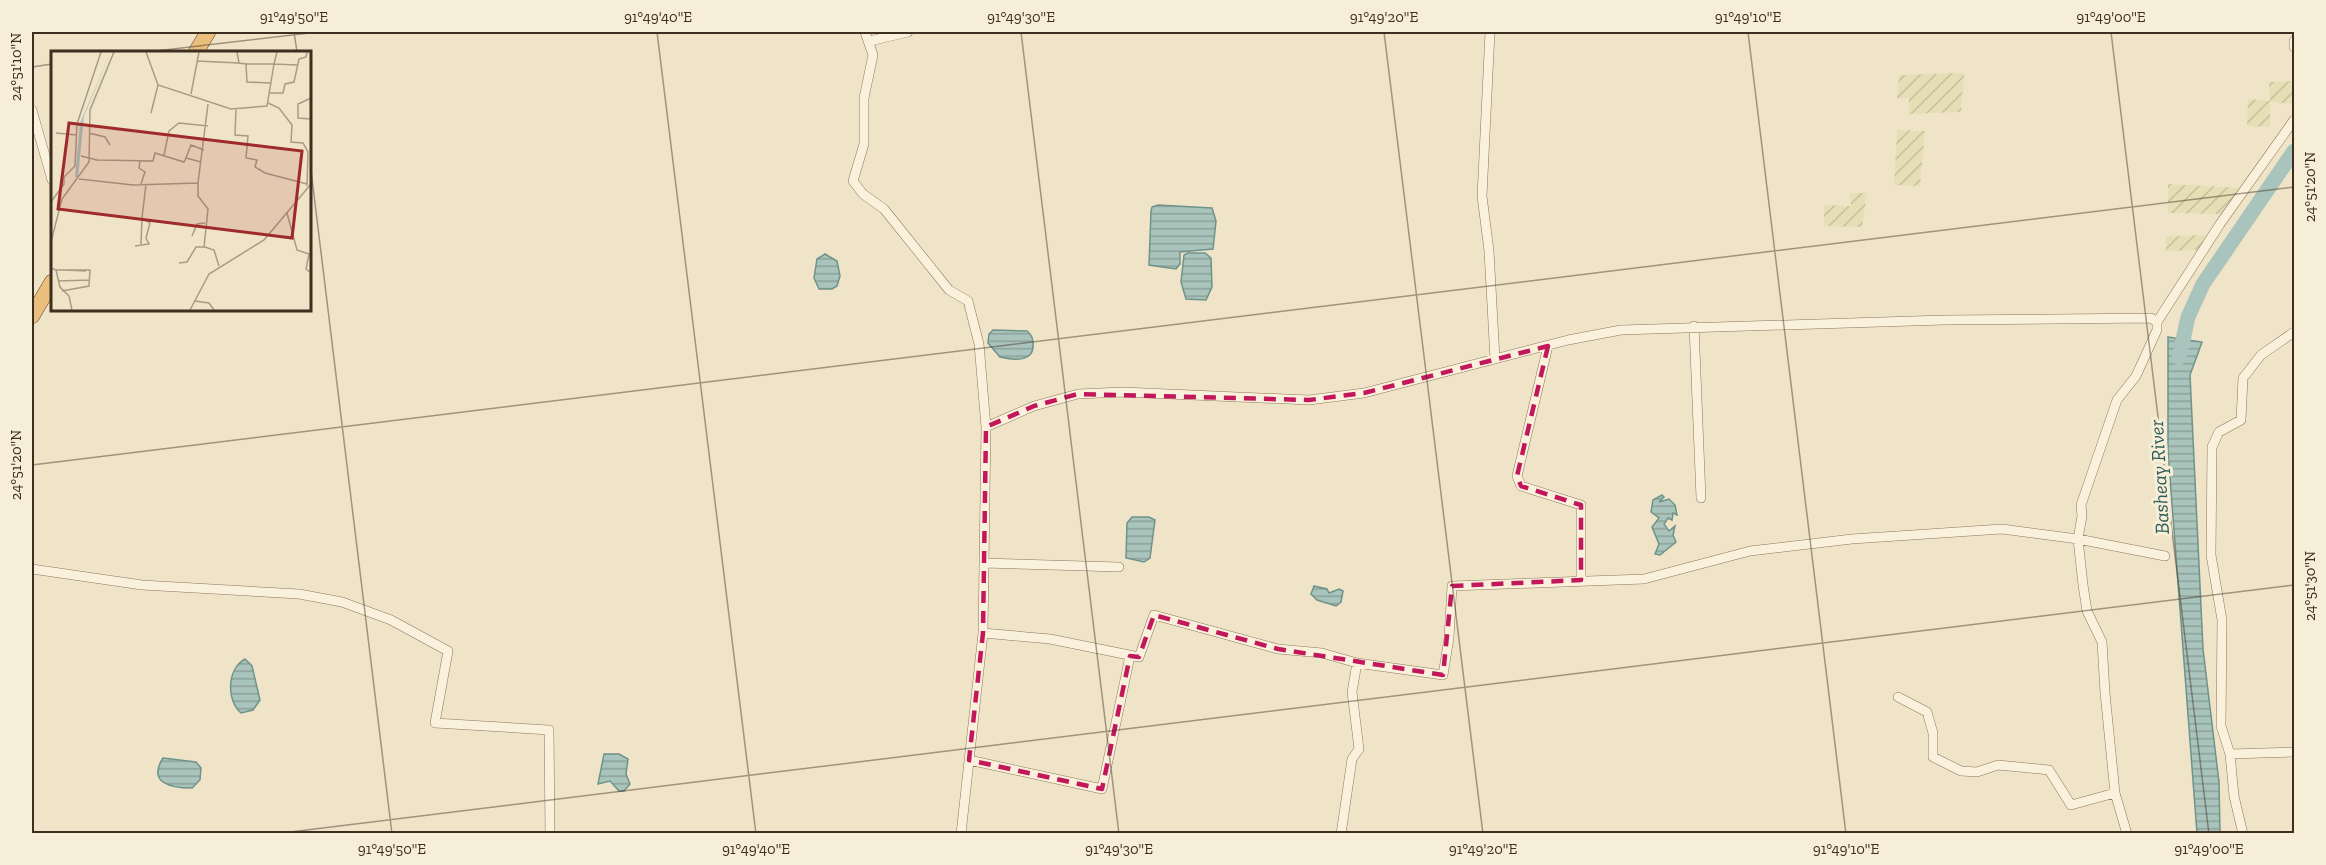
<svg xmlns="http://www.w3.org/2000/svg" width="2326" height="865" viewBox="0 0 2326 865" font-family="'Zilla Slab',serif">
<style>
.farmland{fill:url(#farmland-furrows)}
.water{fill:url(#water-rules);stroke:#6f938a;stroke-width:1.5}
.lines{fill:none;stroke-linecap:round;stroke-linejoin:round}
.river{stroke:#a9c4bc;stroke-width:15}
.minor-casing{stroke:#8d765c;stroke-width:10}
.trunk-casing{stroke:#5b4430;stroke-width:16}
.minor{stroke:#faf1dc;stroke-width:9}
.trunk{stroke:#eabe7c;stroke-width:15}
.marked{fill:none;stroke:#c2185b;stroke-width:4.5;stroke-dasharray:12 8;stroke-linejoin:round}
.ticks{fill:none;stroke:#3d2e20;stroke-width:1.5;stroke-opacity:0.45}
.labels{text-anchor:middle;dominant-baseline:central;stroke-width:6;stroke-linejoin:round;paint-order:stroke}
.water-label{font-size:20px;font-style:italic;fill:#2f5d5a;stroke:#f7eed8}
.inset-road{fill:none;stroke:#a89b85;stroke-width:1.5}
.view{fill:#9e2a2b;fill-opacity:0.15;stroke:#9e2a2b;stroke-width:3}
.inset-edge{fill:none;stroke:#3d2e20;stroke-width:3}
.neatline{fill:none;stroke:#3d2e20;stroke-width:2}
.ticks-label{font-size:15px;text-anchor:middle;fill:#3d2e20}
</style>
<defs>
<pattern id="farmland-furrows" width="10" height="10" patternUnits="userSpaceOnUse" patternTransform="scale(1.5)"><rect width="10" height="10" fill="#e6deb5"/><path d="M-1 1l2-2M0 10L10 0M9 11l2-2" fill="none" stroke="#c6bf9b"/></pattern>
<pattern id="water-rules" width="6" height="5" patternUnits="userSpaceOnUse" patternTransform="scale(1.5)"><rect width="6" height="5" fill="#a9c4bc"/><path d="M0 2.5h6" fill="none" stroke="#8ba098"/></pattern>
</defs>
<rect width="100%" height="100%" fill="#f0e4c8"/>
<path class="farmland" d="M1964,73L1961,112L1909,114V98H1897L1899,75Z
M2294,81V104L2270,102V127L2247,126L2248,99L2270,101L2269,82Z
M1897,130L1925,131L1920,186L1894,185Z
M2168,184L2242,188L2225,214L2168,213Z
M1850,193H1867L1862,227L1824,226V205L1851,206Z
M2209,235L2199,250L2166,251V236Z"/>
<path class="water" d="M1158,205L1212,208L1216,221L1213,249L1180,252V264L1176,269L1149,265L1151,211L1152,207Z
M1188,253H1205L1211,258L1212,287L1206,300L1186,299L1181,282L1184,255Z
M825,254L837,261L840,276L837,286L832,289H819L814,278L817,259Z
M993,330L1027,331C1031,334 1033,337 1033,343C1035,363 1013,360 1000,357L988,343L989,334Z
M2168,337L2202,342L2190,375L2203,649L2219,782L2220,833H2197L2168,451Z
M1662,495L1664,497L1659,502L1669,499L1675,505L1677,515L1673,513L1672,520L1668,518L1664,524L1669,531L1675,526L1673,535L1676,542L1660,555L1655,554L1659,544L1652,527L1659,518L1651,512L1653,500Z
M1132,517H1149L1155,520L1150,558L1144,562L1126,558L1127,523Z
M1314,586L1327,589L1329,593L1339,589L1343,591L1341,602L1336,606L1317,600L1311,594Z
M245,659L252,666L260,700L253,710L241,713C226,700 227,669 245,659Z
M604,754H619L628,759L626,774L630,784L624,791H619L610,781L598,784Z
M163,758L196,762L201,768L200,780L192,788C171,788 147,783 163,758Z"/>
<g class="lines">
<path class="river" d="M2179,358L2188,317L2203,284L2294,151"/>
<defs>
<path id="minor" d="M865,32L873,55L864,98V144L853,181L863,194L884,209L949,290L968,301L979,344L986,427L983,633L961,834
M1490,32L1482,196L1489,251L1495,359
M870,41L908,32
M2294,41V47
M32,110L52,180
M1694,326L1701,498
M1548,346L1517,476L1521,486L1581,505V580
M986,427L1034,406L1078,394L1123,392L1309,400L1364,393L1568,340L1621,330L1944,320L2151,318L2157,322
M984,563L1119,567
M32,569L142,585L299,594L342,602L391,620L448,651L435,723L549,730L550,834
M983,633L1050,639L1139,657L1154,615L1278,649L1322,653L1357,663L1443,675L1449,638L1452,586L1644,579L1750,551L1852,539L2002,529L2078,539L2165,556
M1898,697L1927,712L1933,733V757L1961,771L1977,772L1998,765L2049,770L2071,805L2115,793
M2230,754L2294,752
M969,760L1102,789L1130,656
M1341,834L1352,759L1359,749L1352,692L1357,663
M2127,834L2115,793L2105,693L2102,642L2087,611L2083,585L2078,539L2082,516L2081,505L2117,400L2136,376L2157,330V322L2220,224L2294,120
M2243,834L2234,796L2230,754L2221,726L2222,620L2211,555L2212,447L2219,432L2241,420L2243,378L2261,355L2294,332"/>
<path id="trunk" d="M196,52L208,32
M32,316L52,282"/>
</defs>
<use href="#minor" class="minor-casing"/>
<use href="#trunk" class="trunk-casing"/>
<use href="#minor" class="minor"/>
<use href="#trunk" class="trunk"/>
</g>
<path class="marked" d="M1548,346L1517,476L1521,486L1581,505V580L1452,586L1443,675L1278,649L1154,615L1139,657L1130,656L1102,789L969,760L983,633L986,427L1034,406L1078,394L1309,400L1364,393Z"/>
<path class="ticks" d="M294,32L297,52M657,32L756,834M1021,32L1119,834M1384,32L1483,834M1748,32L1846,834M2111,32L2209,834M147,52L318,32M32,67L52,64M309,154L392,834M32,465L2294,187M274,834L2294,585"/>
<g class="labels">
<g class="water-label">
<text transform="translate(2159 477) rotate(-93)">Basheay River</text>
</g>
</g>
<g transform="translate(51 51)">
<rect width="260" height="260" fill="#f0e4c8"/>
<path d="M60,1L33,65L27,127L24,126L29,72Z" fill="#a9c4bc"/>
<path class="inset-road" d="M95,1L107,34L180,58L216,55L223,13L247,14M186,1L188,12L195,13L196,31L220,32M146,10L188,12M195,13H223L226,1M219,42H232L234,33L243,31L248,8L255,6L256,1M140,43L148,1M260,47L247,53V67L260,68M217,52L228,57L241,74L240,91L252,92L257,101L256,135M185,58L184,84L197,85L195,107L206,109L204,116L214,122L256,133M100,62L107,34M5,82L26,84M38,82L54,86L59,94M113,104L118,80L128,72L157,75M30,105L46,109L102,110L104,102L133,111L135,107L150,111M135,107L140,94L153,99M89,109L88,117L94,121L90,133M28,128L82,134L147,132M0,151L13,133V126L24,115L26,73L50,1M236,162L246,199L258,203L255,218L260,222M141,185L146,173L154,172M0,191L11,148L38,111L39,59L63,1M90,193L91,167M84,195L98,193L95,187L99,172L91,167L95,133M153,196L157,158L147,145V132L157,53M128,212L136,211L145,196H154L163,199L168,215M0,217L5,219L9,236L18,245L21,259M5,219H39L38,235L11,240M14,219L35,220M7,230L39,229M144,250L158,252L163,259M139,259L158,223L213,189L260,133"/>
<path class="view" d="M18,72L251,100L241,187L7,158Z"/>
<rect width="260" height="260" class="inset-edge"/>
</g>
<rect width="2326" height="865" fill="none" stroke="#f7eed8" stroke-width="66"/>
<rect x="33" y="33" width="2260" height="799" class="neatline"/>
<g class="ticks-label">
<text x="294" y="22">91°49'50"E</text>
<text x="658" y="22">91°49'40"E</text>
<text x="1021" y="22">91°49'30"E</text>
<text x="1384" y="22">91°49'20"E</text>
<text x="1748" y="22">91°49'10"E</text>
<text x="2111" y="22">91°49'00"E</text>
<text transform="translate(16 67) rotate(-90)" y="5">24°51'10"N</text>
<text transform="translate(2310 187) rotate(-90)" y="5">24°51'20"N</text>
<text transform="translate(16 465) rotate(-90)" y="5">24°51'20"N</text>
<text transform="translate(2310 586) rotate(-90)" y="5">24°51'30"N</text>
<text x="392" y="854">91°49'50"E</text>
<text x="756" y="854">91°49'40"E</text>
<text x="1119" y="854">91°49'30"E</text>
<text x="1483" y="854">91°49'20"E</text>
<text x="1846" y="854">91°49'10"E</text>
<text x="2209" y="854">91°49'00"E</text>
</g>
</svg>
